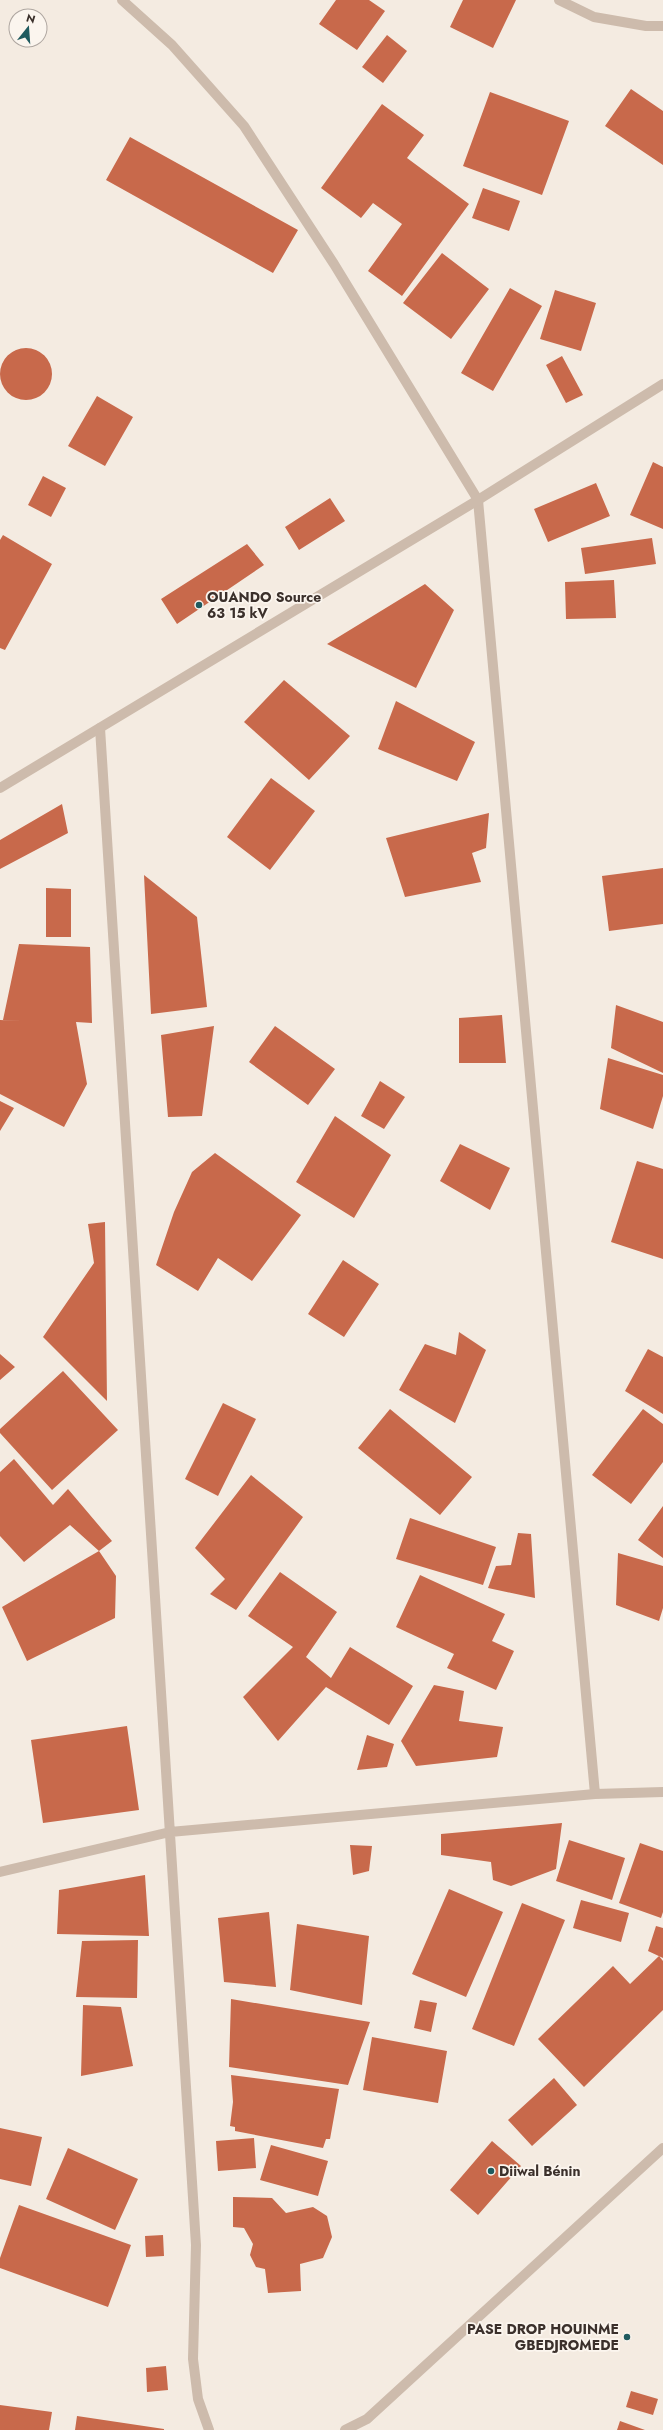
<svg xmlns="http://www.w3.org/2000/svg" width="663" height="2430" viewBox="0 0 663 2430" font-family="Jost,sans-serif">
<style>
.building{fill:#c8694b}
.lines{fill:none;stroke-linecap:round;stroke-linejoin:round}
.minor{stroke:#cdbbac;stroke-width:10}
.tertiary{stroke:#cdbbac;stroke-width:10}
.poi-dot{fill:#1f5a5e;stroke:#fbf5ee;stroke-width:1.5}
.labels{text-anchor:middle;dominant-baseline:central;stroke-width:3.5;stroke-linejoin:round;paint-order:stroke}
.poi-label{font-size:14px;font-weight:bold;fill:#3b302b;stroke:#fbf5ee;text-anchor:start}
</style>
<rect width="100%" height="100%" fill="#f4ebe1"/>
<path class="building" d="M336,0H369L385,11L357,50L319,24Z
M463,0H516L493,48L450,27Z
M387,35L407,51L383,83L362,67Z
M631,89L663,111V165L605,126Z
M490,92L569,121L542,195L463,166Z
M382,104L424,135L407,158L469,204L402,296L368,271L402,224L373,203L361,218L321,188Z
M130,137L298,230L273,273L106,180Z
M483,188L520,201L509,231L472,218Z
M442,253L489,289L451,339L403,303Z
M510,288L542,306L493,391L461,373Z
M555,290L596,303L581,351L540,339Z
M0 374a26 26 0 1 1 52 0a26 26 0 1 1-52 0Z
M562,356L583,395L566,403L546,365Z
M97,396L133,417L105,466L68,446Z
M653,462L663,467V529L630,515Z
M43,476L66,488L51,517L28,505Z
M596,483L610,516L548,542L534,509Z
M330,498L345,521L299,550L285,527Z
M3,535L52,564L5,650L0,648V540Z
M652,538L656,564L585,574L581,548Z
M247,544L264,565L177,624L161,599Z
M614,580L616,618L566,619L565,582Z
M425,584L454,610L416,688L327,644Z
M284,680L350,736L309,780L244,722Z
M396,701L475,742L457,781L378,749Z
M271,778L315,811L270,870L227,837Z
M62,804L68,833L0,869V840Z
M489,813L486,848L472,853L481,882L405,897L386,838Z
M663,868V924L609,931L602,876Z
M144,875L197,917L207,1007L151,1014Z
M46,888L71,889V937H46Z
M19,944L90,947L92,1023L76,1022L87,1084L64,1127L0,1094V1020L24,1021L3,1020Z
M616,1005L663,1022V1073L611,1048Z
M502,1015L506,1063H459V1018Z
M214,1026L202,1116L168,1117L161,1035Z
M275,1026L335,1069L308,1105L249,1062Z
M608,1058L663,1075V1096L653,1129L600,1109Z
M380,1081L405,1097L384,1129L361,1116Z
M0,1101L14,1108L0,1131Z
M335,1116L391,1155L354,1218L296,1182Z
M460,1144L510,1168L490,1210L440,1181Z
M215,1153L301,1215L252,1281L218,1258L198,1291L156,1265L174,1212L192,1172Z
M637,1161L663,1169V1259L611,1242Z
M105,1222L107,1401L43,1337L94,1263L88,1224Z
M343,1260L379,1284L344,1337L308,1314Z
M459,1332L486,1350L455,1423L399,1390L425,1344L456,1355Z
M648,1349L663,1357V1414L625,1391Z
M0,1354L15,1367L0,1380Z
M63,1371L118,1430L52,1490L0,1433V1429Z
M223,1403L256,1419L218,1496L185,1479Z
M390,1409L472,1477L440,1515L358,1448Z
M643,1409L663,1424V1462L631,1504L592,1475Z
M14,1459L53,1505L68,1489L112,1541L99,1551L116,1576L115,1618L27,1661L2,1607L99,1551L70,1525L24,1562L0,1536V1472Z
M251,1475L303,1517L236,1610L210,1594L225,1579L195,1548Z
M663,1506V1558L638,1540Z
M410,1518L496,1547L483,1585L396,1559Z
M518,1533L531,1534L535,1598L488,1588L496,1566L511,1565Z
M618,1553L663,1566V1608L659,1621L616,1605Z
M280,1572L337,1612L306,1657L331,1678L350,1647L413,1686L389,1725L326,1687L278,1741L243,1697L293,1647L248,1616Z
M420,1575L505,1614L492,1641L514,1651L496,1690L447,1668L454,1654L396,1627Z
M434,1685L464,1691L459,1721L503,1727L497,1757L416,1766L401,1741Z
M127,1726L139,1810L43,1823L31,1740Z
M367,1735L394,1744L387,1767L357,1770Z
M562,1823L556,1869L511,1886L493,1880L491,1862L441,1855V1834Z
M569,1840L625,1858L612,1900L556,1881Z
M640,1843L663,1851V1912L661,1918L619,1903Z
M350,1845L372,1846L369,1871L353,1875Z
M145,1875L149,1936L57,1934L59,1890Z
M449,1889L503,1912L466,1997L412,1974Z
M581,1900L629,1913L621,1942L573,1928Z
M522,1903L565,1920L514,2046L472,2029Z
M269,1912L276,1987L224,1982L218,1918Z
M297,1924L369,1936L362,2005L290,1990Z
M656,1926L663,1928V1958L648,1951Z
M138,1940L137,1998L76,1997L82,1941Z
M659,1956L663,1961V2010L584,2087L538,2039L613,1966L630,1984Z
M231,1999L370,2022L348,2085L229,2067Z
M420,2000L437,2003L431,2032L414,2028Z
M83,2005L121,2007L133,2066L81,2076Z
M372,2037L447,2051L438,2103L363,2090Z
M231,2075L339,2089L330,2139H326L323,2148L235,2131V2127L230,2126L233,2102Z
M554,2078L577,2105L532,2146L508,2120Z
M0,2128L42,2137L31,2186L0,2179Z
M254,2138L256,2168L218,2171L216,2141Z
M492,2141L521,2166L478,2215L450,2190Z
M271,2145L328,2161L318,2196L260,2180Z
M68,2148L138,2179L115,2230L46,2199Z
M233,2197L272,2198L286,2213L313,2207L327,2216L332,2237L323,2258L300,2264L301,2291L268,2293L265,2269L256,2267L250,2255L253,2244L244,2228L233,2227Z
M19,2205L131,2245L108,2307L0,2268V2258Z
M163,2235L164,2256L146,2257L145,2236Z
M166,2366L168,2390L147,2392L146,2368Z
M631,2391L658,2399L653,2415L626,2407Z
M0,2405L52,2412L49,2430H0Z
M77,2416L164,2429V2430H75Z
M620,2421L645,2430H617Z"/>
<g class="lines">
<path class="minor" d="M122,0L172,45L244,126L334,264L478,500L595,1794
M559,0L594,17L646,26H663
M100,728L196,2245L193,2359L198,2399L209,2430
M0,1872L170,1832L595,1794L663,1792
M345,2430L367,2419L663,2148"/>
<path class="tertiary" d="M0,788L478,500L663,384"/>
</g>
<g class="poi-dot">
<circle cx="199" cy="605" r="4"/>
<circle cx="491" cy="2171" r="4"/>
<circle cx="627" cy="2337" r="4"/>
</g>
<g class="labels">
<g class="poi-label">
<text x="207" y="597">OUANDO Source<tspan x="207" dy="16">63 15 kV</tspan></text>
<text x="499" y="2171">Diiwal Bénin</text>
<text x="619" y="2329" text-anchor="end">PASE DROP HOUINME<tspan x="619" dy="16">GBEDJROMEDE</tspan></text>
</g>
</g>
<g transform="translate(28 28) rotate(17)"><circle r="19" fill="#fbf5ee" stroke="#aea6a0"/>
<path d="M0-3L7 15L0 10L-7 15Z" fill="#1f5a5e"/>
<text y="-6" font-size="11" font-weight="bold" text-anchor="middle" fill="#3b302b">N</text>
</g>
</svg>
